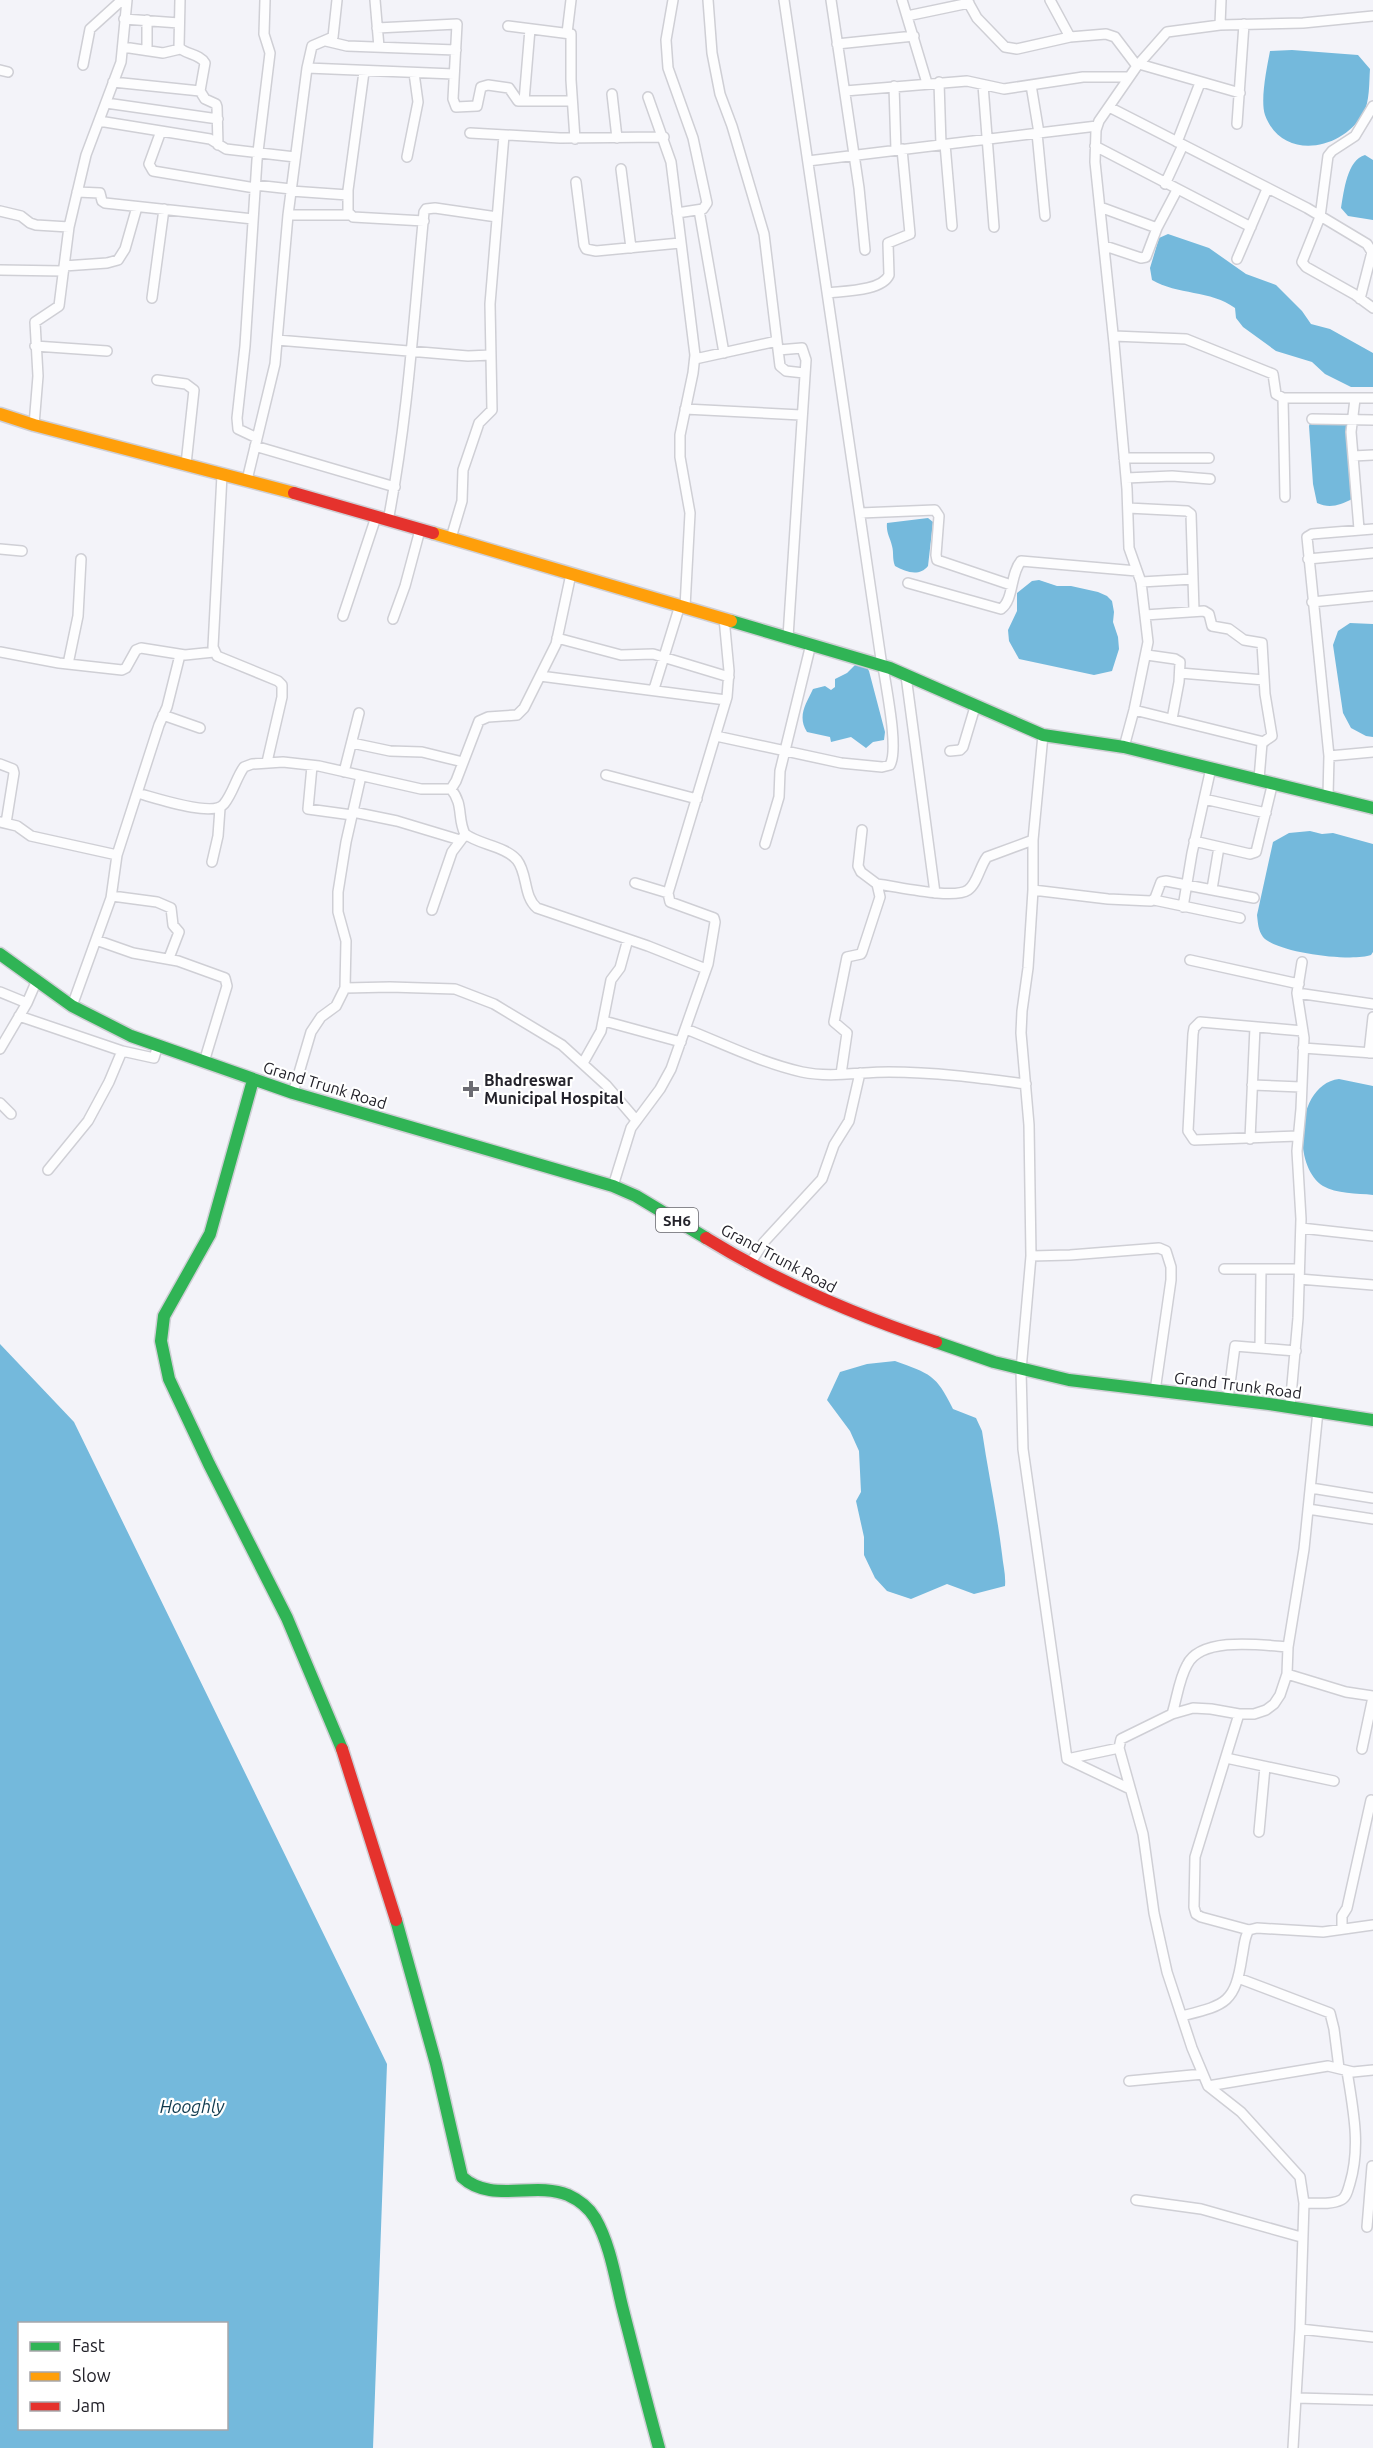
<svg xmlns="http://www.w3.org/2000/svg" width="1373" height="2448" viewBox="0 0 1373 2448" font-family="Ubuntu,sans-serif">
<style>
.water{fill:#74b9dc;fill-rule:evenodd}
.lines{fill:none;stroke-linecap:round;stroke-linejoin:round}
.street-casing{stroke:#cfcfd5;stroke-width:12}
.fast-casing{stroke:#cfcfd5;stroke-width:15}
.slow-casing{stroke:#cfcfd5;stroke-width:15}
.jam-casing{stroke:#cfcfd5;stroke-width:15}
.street{stroke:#fdfdfe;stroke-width:9}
.fast{stroke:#30b455;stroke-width:12}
.slow{stroke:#ff9f0a;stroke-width:12}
.jam{stroke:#e5322d;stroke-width:12}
.poi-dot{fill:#6c6c73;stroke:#fff;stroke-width:2}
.labels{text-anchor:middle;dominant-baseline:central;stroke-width:4.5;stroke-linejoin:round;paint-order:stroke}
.shield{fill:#fff;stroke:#66656b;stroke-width:1.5}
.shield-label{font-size:15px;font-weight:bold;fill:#24232b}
.poi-label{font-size:16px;font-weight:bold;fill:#24232b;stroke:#fff;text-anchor:start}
.street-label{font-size:16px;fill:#24232b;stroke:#fff}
.water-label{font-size:18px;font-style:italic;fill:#103b4f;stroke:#fff}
</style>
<rect width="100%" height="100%" fill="#f3f3f9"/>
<path class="water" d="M1292,50L1358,55L1370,69C1369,82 1370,102 1363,114C1341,151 1282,161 1265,115C1260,100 1267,67 1270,51Z
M1365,155L1373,160V220L1348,216L1341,208C1344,191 1347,160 1365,155Z
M1168,234L1209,248L1246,274L1276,285L1302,311L1311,324L1330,329L1373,353V387H1351L1325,374L1312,362L1276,351L1243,327L1236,318L1235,308C1211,290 1177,295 1152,280L1150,268L1159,238Z
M1320,421L1331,424L1339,422L1348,426L1352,499C1340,505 1330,509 1317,503L1313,484L1309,426L1310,423Z
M928,518L933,522L928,566C919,577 906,572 895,566C892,558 894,553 892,546C890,537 886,533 887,523Z
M1039,580L1057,586H1071L1098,592L1107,596L1112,601L1114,612L1113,622L1118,637L1119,649L1112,671L1094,675L1019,659L1009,641L1008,630L1017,611V593L1032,581Z
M1350,623L1373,624V737L1366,736L1351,728L1343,713L1333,645L1338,631Z
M856,664L866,666L869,671L885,732L884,740L873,742L866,748L851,737L831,742L830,737L807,732C797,716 806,704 813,689L825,686L831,690L835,687V679L847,673Z
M1310,831L1322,834L1333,833L1373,844V952L1371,955C1352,962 1277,953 1263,937C1258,930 1258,923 1257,915L1273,842L1289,833Z
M1339,1079L1373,1086V1195C1357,1193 1336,1194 1323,1186C1291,1166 1296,1084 1339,1079Z
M0,1344L74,1422L387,2064L373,2448H0ZM20,2324H226V2428H20Z
M895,1361C930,1374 936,1374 953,1409L976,1418L982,1431C988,1472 997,1513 1002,1554C1003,1565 1006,1575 1005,1586L974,1594L947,1584L911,1599L887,1591L875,1578L864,1555V1537L856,1501L861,1492L859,1451L850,1431L827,1400L840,1372L867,1364Z"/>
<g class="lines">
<defs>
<path id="street" d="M180,0L179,47C185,55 199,53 205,63L200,91
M375,0L379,47
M673,0L666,40L668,68L693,138L707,203L703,209L677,213
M708,0L712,53L720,94L732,126L764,234L780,366L786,371L804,373
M784,0L882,666
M831,0L859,188L865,250
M902,0L927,83
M967,0L977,18L1005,47L1017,49L1070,37L1106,34L1115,37L1137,66
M1050,0L1070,37
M907,16L969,3
M124,19L179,23
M1220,25L1221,0
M508,26L571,34V80L575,139
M377,28L457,24L453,99L456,107L477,106L481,87L488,85L509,88L518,101H572
M567,33L571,0
M326,41L347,46L456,50
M837,44L914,36
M123,47L163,53L180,49
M147,50V20
M1139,64L1240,93
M83,65L90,29L122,0
M307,68L454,74
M0,70L8,72
M364,72L348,190V212L353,217L424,221
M113,82L200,91L205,99L216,104L217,107L218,145
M939,82L941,145
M983,85L994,227
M1031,85L1039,133
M894,86L896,150
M845,91L967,81L1004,89L1083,77H1129
M612,94L617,138
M648,97L671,162L695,355L693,373L680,435V457L690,513L685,607
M524,101L530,29
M106,103L218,119
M1373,106L1355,136L1332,151L1328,156L1320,217L1302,262L1306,267L1354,294L1373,308
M1109,107L1307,208L1367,244L1372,252L1360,299
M99,121L210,139L226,149L295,157
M1237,124L1244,24
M161,131L149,164L153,171L255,188
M470,133L560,138L664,137
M1037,133L1045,216
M1177,142L1200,83
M945,144L952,226
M1095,146L1251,227
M407,157L418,102L414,73
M808,161L1097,126
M621,169L631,248
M576,182L584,245L586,249L596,251L680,243
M1165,184L1183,145
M255,185L291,189
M291,191L348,195
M77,192L100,193L102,201L105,203L253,219
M1100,207L1157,228
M699,210L724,353
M0,211L21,216L30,223L36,225L69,227
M288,215H349
M1105,246L1141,258L1146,257L1157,228L1177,190
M1237,259L1267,189
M64,266L107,263L118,260L125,249L137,207
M0,270L63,271
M828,293C844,291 882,291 889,275L888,243L910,234L902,149
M152,298L164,209
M1114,336L1186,339L1273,374L1276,394L1283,398H1373
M277,340L468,356L491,355
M35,346L107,351
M778,350L802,348L806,360L788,637
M695,359L777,341
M157,380L186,384L194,390L186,464
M1283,398L1285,497
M1355,399L1351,432L1359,529
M685,409L801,415
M1312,419L1373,420
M34,425L38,376L35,322L59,306L69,227L86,155L121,62L127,0
M257,438L238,429L237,418L245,346L257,160L270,53L264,34L265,0
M255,446L395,487
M1353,456L1373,455
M1124,458H1209
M222,475L213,647L217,656L278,681L282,685V697L267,762
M1126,478L1172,476L1210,479
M247,480L275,364L288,215L307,68L312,46L333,37L337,0
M1128,508L1187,511L1191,514L1194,611
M860,513L935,510L939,516L936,555L937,560L1011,585
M388,521C408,419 414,315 424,212L426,209L435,208L497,217
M451,538L462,501L463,470L479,423L492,410L490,304L504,135
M0,549L22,551
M1308,559L1373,553
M1141,582L1193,579
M908,583L1001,609C1014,600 1010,574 1021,561L1137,571
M1312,602L1373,596
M1145,615L1204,611L1209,614L1212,626L1229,629L1244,640L1262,643L1265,694L1272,736L1262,743L1259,779
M343,616L376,517
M393,619L405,586L420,530
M557,638L621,655L653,654L729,677
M0,652L59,663L122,670L126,668L136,650L141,648L185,655L214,652
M1147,655L1175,659L1180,662L1179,682L1172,719
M68,664L78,616L81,559
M1180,673L1264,680
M540,676L726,700
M906,676L935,893
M654,689L680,605
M1134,710L1264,742
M163,715L200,728
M1043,735L1033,840V890L1028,968L1022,1011L1021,1033L1029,1125L1031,1256L1021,1370L1023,1449L1067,1759L1119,1748
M716,736L841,763L882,767L890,765C899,749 886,688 883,666
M352,743L390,751L422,752L463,762
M1124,747L1134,710L1148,642L1141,582L1129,548L1127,489L1114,343L1095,162L1096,130L1099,121L1137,66L1167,32L1220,25L1303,23L1373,16
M950,751L960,750L963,747L975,707
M1329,756L1373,752
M0,764L13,769L14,773L6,823
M312,766L308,809L352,815
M344,772L359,713
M606,775L697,799
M451,789C464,805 457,818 465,834C480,845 505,846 517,860C528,874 523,896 537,908L648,946L706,969
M137,793C153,797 213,818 224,804C233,793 236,778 244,767L252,764L283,762L319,766L421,789H451L456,781L479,721L488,717L517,715L524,708L556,644L571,574
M1328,796L1329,756L1307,537L1312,534L1373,529
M1204,799L1266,813
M353,812L397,821L460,840
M0,822L17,826L31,836L117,855
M1194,841L1250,854L1256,852L1273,782
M765,844L779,797L780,771L811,644
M212,862L218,836L220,808
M635,883L668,893
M877,884C896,886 953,900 968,890C977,884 980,866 987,857L1033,840
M1212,889L1219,847
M1033,890L1108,899L1151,901L1155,898L1161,882L1166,881L1254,898
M112,896L157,902L171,908L173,925L179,932L169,958
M1154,900L1240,918
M1183,907L1192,853L1211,768
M432,910L452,852L464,836
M96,940L133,953L178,961L225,978L227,986L204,1062
M1190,960L1299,984
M345,988L390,987L455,989L494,1004L562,1045L606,1085L636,1120
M0,992L27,1003
M1297,993L1373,1004
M72,1006L111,898L117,855L159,725L167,707L180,655
M19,1016L122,1051
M604,1021L681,1042
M686,1029C724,1044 762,1063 802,1072C830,1078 860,1072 889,1072C935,1072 980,1078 1026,1084
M1303,1048L1373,1053
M0,1049L27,1003L37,980
M1369,1053L1373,1017
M583,1063L601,1031L611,980L620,968L628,939
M841,1074L847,1033L834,1022L847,957L861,954L862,952L880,897L877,884L861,872L858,866L862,830
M1252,1085L1301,1087
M293,1093L311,1032L321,1017L336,1006L345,988L346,941L338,912V892L346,842L361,776
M0,1103L11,1114
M1298,1136L1194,1140L1188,1131L1193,1034L1194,1028L1200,1022L1303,1031
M1250,1139L1255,1027
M48,1170L88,1121L109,1082L122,1051L154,1058L158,1045
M613,1186L631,1128L660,1089L671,1069L708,964L715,922L714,918L670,902L668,893L727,697L729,671L724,618
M1301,1228L1373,1236
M1031,1256L1070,1255L1159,1248L1166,1251L1171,1267V1280L1155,1391
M749,1265L764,1242L822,1179L834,1145L849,1121L860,1073
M1224,1269H1299
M1299,1279L1373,1285
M1260,1347L1261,1269
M1228,1399L1235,1346L1296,1351
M1290,1407L1298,1318L1301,1219L1297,1151L1301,1109L1304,1038L1297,993L1302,962
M1318,1411L1304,1549L1288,1647L1287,1674L1280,1695L1274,1704L1266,1710L1254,1714H1239L1211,1709L1193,1708L1172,1714L1121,1739L1119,1748L1143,1834L1154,1913L1167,1972L1192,2048L1208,2086L1241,2112L1300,2177L1304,2203L1300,2329L1373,2337
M1311,1488L1373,1498
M1308,1509L1373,1519
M1287,1674L1346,1692L1373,1696
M1172,1714C1177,1698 1179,1679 1187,1665C1201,1636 1262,1645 1288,1647
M1239,1714L1195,1857L1194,1907L1196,1914L1201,1917L1249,1930
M1362,1749L1373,1697
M1226,1758L1334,1781
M1067,1759L1130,1789
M1259,1832L1265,1767
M1342,1929V1916L1347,1908L1371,1800
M1238,1978L1330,2013L1334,2029L1339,2068
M1182,2016C1225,2005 1235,2004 1242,1957C1244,1948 1244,1937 1249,1930L1257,1928L1323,1932L1373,1925
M1129,2081L1203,2074
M1208,2086L1328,2066L1353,2072L1373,2070
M1136,2200L1201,2209L1301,2237
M1304,2203C1315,2203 1331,2205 1341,2200C1347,2197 1348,2189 1350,2183C1361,2146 1353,2109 1347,2071
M1367,2227L1372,2166
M1296,2398L1373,2400
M1293,2448L1300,2329"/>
<path id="fast" d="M731,621L890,668L1043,735L1124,747L1373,808
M0,954L72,1006L131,1036L293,1093L613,1186L636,1196L706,1238
M253,1080L210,1234L164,1316L161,1341L169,1379L209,1464L287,1618L342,1749
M936,1342L994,1362L1069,1380L1269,1404L1373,1420
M396,1920L436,2064L462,2177C491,2204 534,2181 568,2195C579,2200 589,2208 595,2218C610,2244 615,2277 622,2306C634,2353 646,2401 659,2448"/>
<path id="slow" d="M0,414L34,425L294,493
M433,533L731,621"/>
<path id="jam" d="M294,493L433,533
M706,1238C779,1283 855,1315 936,1342
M342,1749L396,1920"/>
</defs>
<use href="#street" class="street-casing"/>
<use href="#fast" class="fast-casing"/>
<use href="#slow" class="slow-casing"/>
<use href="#jam" class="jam-casing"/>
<use href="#street" class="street"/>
<use href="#fast" class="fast"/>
<use href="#slow" class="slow"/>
<use href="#jam" class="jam"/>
</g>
<path class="poi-dot" d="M468 1080h6v6h6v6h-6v6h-6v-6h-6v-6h6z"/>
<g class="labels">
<rect class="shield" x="656" y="1208" width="42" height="24" rx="4.5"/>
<g class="shield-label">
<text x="677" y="1220">SH6</text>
</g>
<g class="poi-label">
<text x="484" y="1080">Bhadreswar<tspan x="484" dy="18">Municipal Hospital</tspan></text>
</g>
<g class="street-label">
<text transform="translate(325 1085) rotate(17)">Grand Trunk Road</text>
<text transform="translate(779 1258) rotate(28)">Grand Trunk Road</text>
<text transform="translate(1238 1385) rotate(7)">Grand Trunk Road</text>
</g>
<g class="water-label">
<text x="192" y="2106">Hooghly</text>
</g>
</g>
<rect x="18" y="2322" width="210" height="108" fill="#ffffff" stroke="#a7a7aa" stroke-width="1.5"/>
<rect x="30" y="2342" width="30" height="9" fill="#30b455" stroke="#a7a7aa" stroke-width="1.5"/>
<text x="72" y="2352" font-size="18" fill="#24232b">Fast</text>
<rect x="30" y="2372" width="30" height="9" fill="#ff9f0a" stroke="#a7a7aa" stroke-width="1.5"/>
<text x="72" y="2382" font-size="18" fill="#24232b">Slow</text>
<rect x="30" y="2402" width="30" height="9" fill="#e5322d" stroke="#a7a7aa" stroke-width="1.5"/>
<text x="72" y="2412" font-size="18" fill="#24232b">Jam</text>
</svg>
